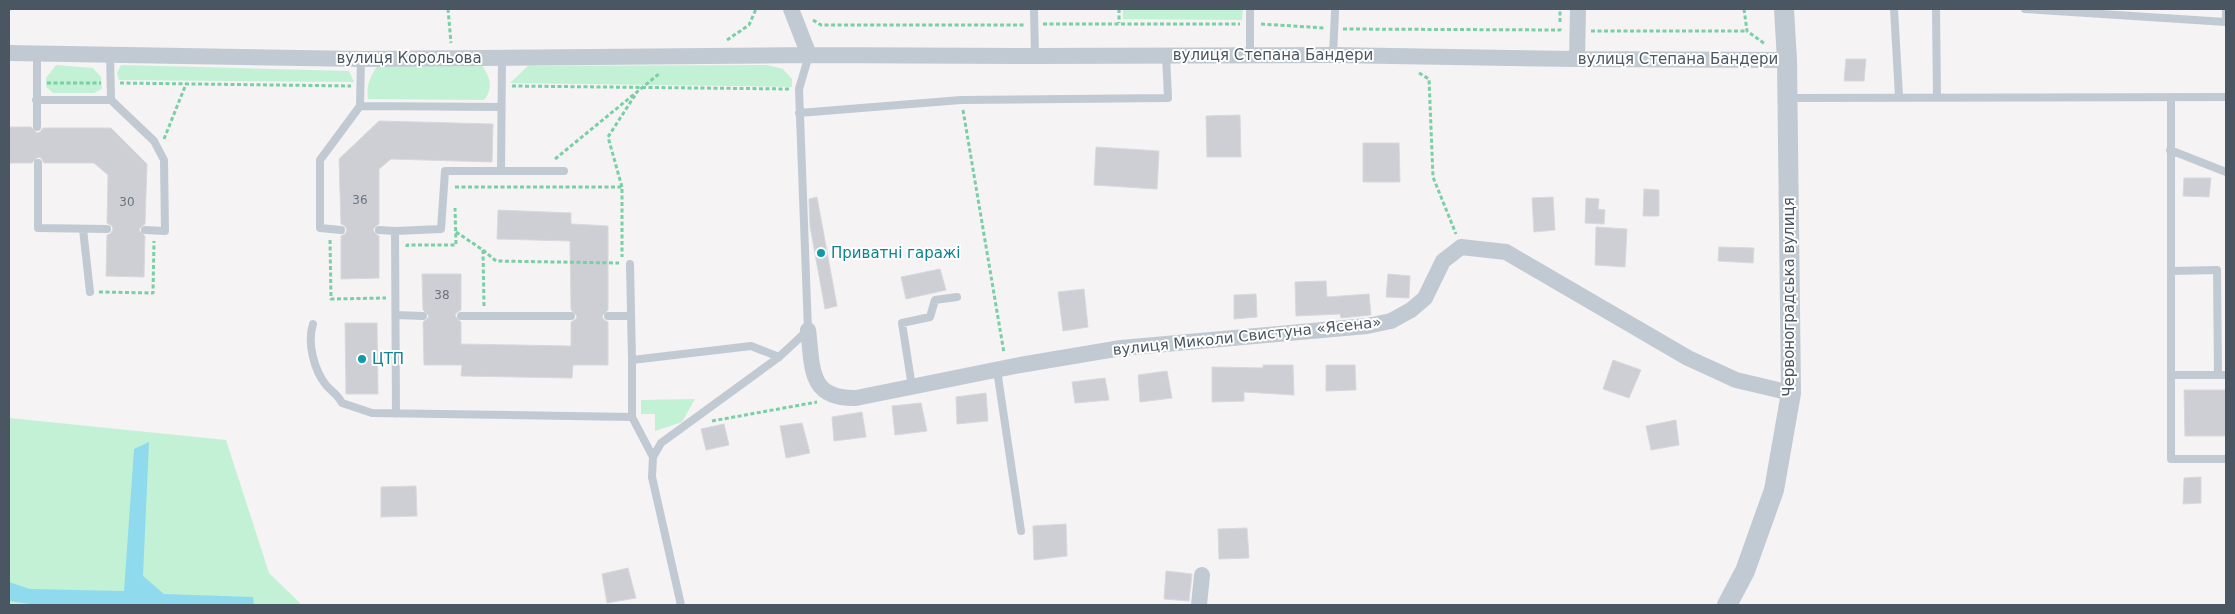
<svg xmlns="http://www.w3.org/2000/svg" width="2235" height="614" viewBox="0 0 2235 614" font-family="'DejaVu Sans',sans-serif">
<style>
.green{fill:#c3f1d5}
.water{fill:#90daee}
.building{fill:#cdcfd5;stroke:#d7d9de}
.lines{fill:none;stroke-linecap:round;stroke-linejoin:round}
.path{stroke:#7ad0a6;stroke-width:3;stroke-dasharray:4 2.5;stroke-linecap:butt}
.service{stroke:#c1cad2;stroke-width:8}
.minor{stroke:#c1cad2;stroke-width:16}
.tertiary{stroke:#c1cad2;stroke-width:20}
.culture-dot{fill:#0f9aa8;stroke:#fff;stroke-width:2}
.labels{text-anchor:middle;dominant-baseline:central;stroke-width:4;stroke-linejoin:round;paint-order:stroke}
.number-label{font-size:12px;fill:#6b747e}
.street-label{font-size:15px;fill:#4a5661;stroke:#fff}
.culture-label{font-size:15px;fill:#0d838f;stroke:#fff;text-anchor:start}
</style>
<rect width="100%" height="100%" fill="#f5f3f3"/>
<path class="green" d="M1123,9H1243L1242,20L1123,19Z
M56,65L93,68L101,77L102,89L94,93H53L46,87V78Z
M121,65L349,71L354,82L119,80L117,73Z
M378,65H482C490,78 494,87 484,100L368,99C366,85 370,77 378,65Z
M767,65L783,69L792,79V87L510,83L528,66Z
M695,399L682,422L655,431V414H641V400Z
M9,418L226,440L269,573L302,605H9Z"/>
<path class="water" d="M149,442L143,576L164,594L253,597L254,605H37L9,601V582L30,589L124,591L134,449Z"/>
<path class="building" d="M1846,59H1866L1864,81H1844Z
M1240,115L1241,157H1207L1206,116Z
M379,121L493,124L492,162L391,159L379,169V224L375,227L373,230L376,234L379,236V278L341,279V236L345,234L347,230L345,226L341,224L339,159Z
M9,127H31L37,133L40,132L43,128H111L147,164L145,224L141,227L139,230L145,236L144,277L106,276L107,235L110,234L113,230L112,226L107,223L108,175L94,163H44L41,158L38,157L32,163H9Z
M1363,143H1399L1400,182H1363Z
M1096,147L1159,151L1157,189L1094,185Z
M2184,178H2211L2209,197L2183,196Z
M1644,189L1659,190V216H1643Z
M817,197L837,306L825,309L810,226L809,199Z
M1553,197L1555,230L1534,232L1532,198Z
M1586,198L1599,199L1598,209L1605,210L1604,224L1585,223Z
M498,210L571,213V224L608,226V310L602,316L603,319L608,322V365H573L572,378L461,376L462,365H424L423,322L427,319L429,316L423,310L422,274H461V310L456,313L455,316L461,322V344L571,346V322L576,319L577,316L571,310L570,241L497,239Z
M1596,227L1627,229L1625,267L1595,265Z
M1719,247L1754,248L1753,263L1718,261Z
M940,269L946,290L906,299L901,277Z
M1388,274L1410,276L1409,298L1386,297Z
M1326,281L1327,297L1369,294L1371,315L1341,318L1340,314L1296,316L1295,282Z
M1084,289L1088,327L1063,331L1058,292Z
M1256,294L1257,317L1234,319V295Z
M345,323H377L378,394H346Z
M1613,360L1641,370L1629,398L1603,389Z
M1263,365H1293L1294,395L1244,392V401L1212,402V367L1263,368Z
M1326,365H1355L1356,390L1326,391Z
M1167,371L1172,398L1140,402L1138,375Z
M1105,378L1109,400L1075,403L1072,382Z
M2184,390H2226V436H2185Z
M986,393L988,421L957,424L956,397Z
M921,403L927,431L895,435L892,406Z
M862,412L866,437L834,441L832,417Z
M1676,420L1679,445L1651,450L1646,426Z
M802,423L810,453L786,458L780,426Z
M724,424L729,445L706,450L701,429Z
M2201,477V503L2183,504L2184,478Z
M416,486L417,516L381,517V487Z
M1066,524L1067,556L1034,560L1033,526Z
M1247,528L1249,558L1219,559L1218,529Z
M628,568L636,598L607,603L602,574Z
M1166,571L1192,574L1189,601L1164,599Z"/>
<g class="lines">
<path class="path" d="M448,9L451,43
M1119,9V23
M1744,9L1747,31L1765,44
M813,20L821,25H1025
M1560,22V9
M1043,24H1240
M1261,24L1325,28
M1343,29L1560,30V28
M1591,31H1747
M727,40L749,25L756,9
M1419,73L1429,79L1433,177L1456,234
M47,83H101
M120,83L351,86
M512,86L789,89
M963,110L1004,353
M164,139L186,84
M555,159L660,73
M455,187H622V257
M622,187L608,137L637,92
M456,232L483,250L484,307
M330,240L331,299L386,298
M407,247V245H456L455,208
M483,250L496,261L619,263
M99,292L153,293L154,241
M712,421L817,402"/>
<path class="service" d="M1894,9L1899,96
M1936,9L1937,97
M2025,9L2226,22
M1034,10L1035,56
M2226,22V9
M110,54L111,100L154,141L164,160L165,231L145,230
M1250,55V9
M1333,55L1335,12
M2171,97V459H2226
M1789,98L2226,97
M36,100H111
M360,106L501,107
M799,113L961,100L1168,98L1166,55
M37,127V53
M2170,150L2226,172
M38,163V228L107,229
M501,171H564
M83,229L90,292
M341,230L320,228V160L360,106L361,59
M379,230L395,231
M630,264L632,360
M2171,271L2217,270L2218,375H2226
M396,315L423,316
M461,316H571
M608,316H630
M313,324C307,343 314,370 326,385C332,392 338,395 342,403L372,413L632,417V360L751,346L779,357
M997,370L1021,531
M2171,375H2218
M912,387L902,323L930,317L935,300L957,297
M396,414L395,231L441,229L445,171H501L502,58
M632,417L653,457
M681,605L652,477L653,457L661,443L779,357L808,330L799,89L809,55"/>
<path class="minor" d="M791,9L809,55L1035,56L1333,55L1577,59L1787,60
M9,53L361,59L809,55
M1577,59L1578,9
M808,330C813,368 808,399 856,398L1020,365L1121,348L1367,326L1391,321L1411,310L1425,298L1443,261L1461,247L1506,252L1688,358L1736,380L1791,393
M1199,605L1202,575"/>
<path class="tertiary" d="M1727,605L1745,571L1774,490L1791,393L1787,60L1784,9"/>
</g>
<g class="culture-dot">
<circle cx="821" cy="253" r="5"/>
<circle cx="362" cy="359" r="5"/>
</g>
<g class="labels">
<g class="number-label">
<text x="360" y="200">36</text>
<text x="127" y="202">30</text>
<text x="442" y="295">38</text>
</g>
<g class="street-label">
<text x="1273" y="55">вулиця Степана Бандери</text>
<text x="409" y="58">вулиця Корольова</text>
<text x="1678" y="59">вулиця Степана Бандери</text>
<text transform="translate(1789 297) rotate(-90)">Червоноградська вулиця</text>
<text transform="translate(1247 336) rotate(-6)">вулиця Миколи Свистуна «Ясена»</text>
</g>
<g class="culture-label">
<text x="831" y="253">Приватні гаражі</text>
<text x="372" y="359">ЦТП</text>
</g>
</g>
<rect width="2235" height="614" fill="none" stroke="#4a5661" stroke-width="20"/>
</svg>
